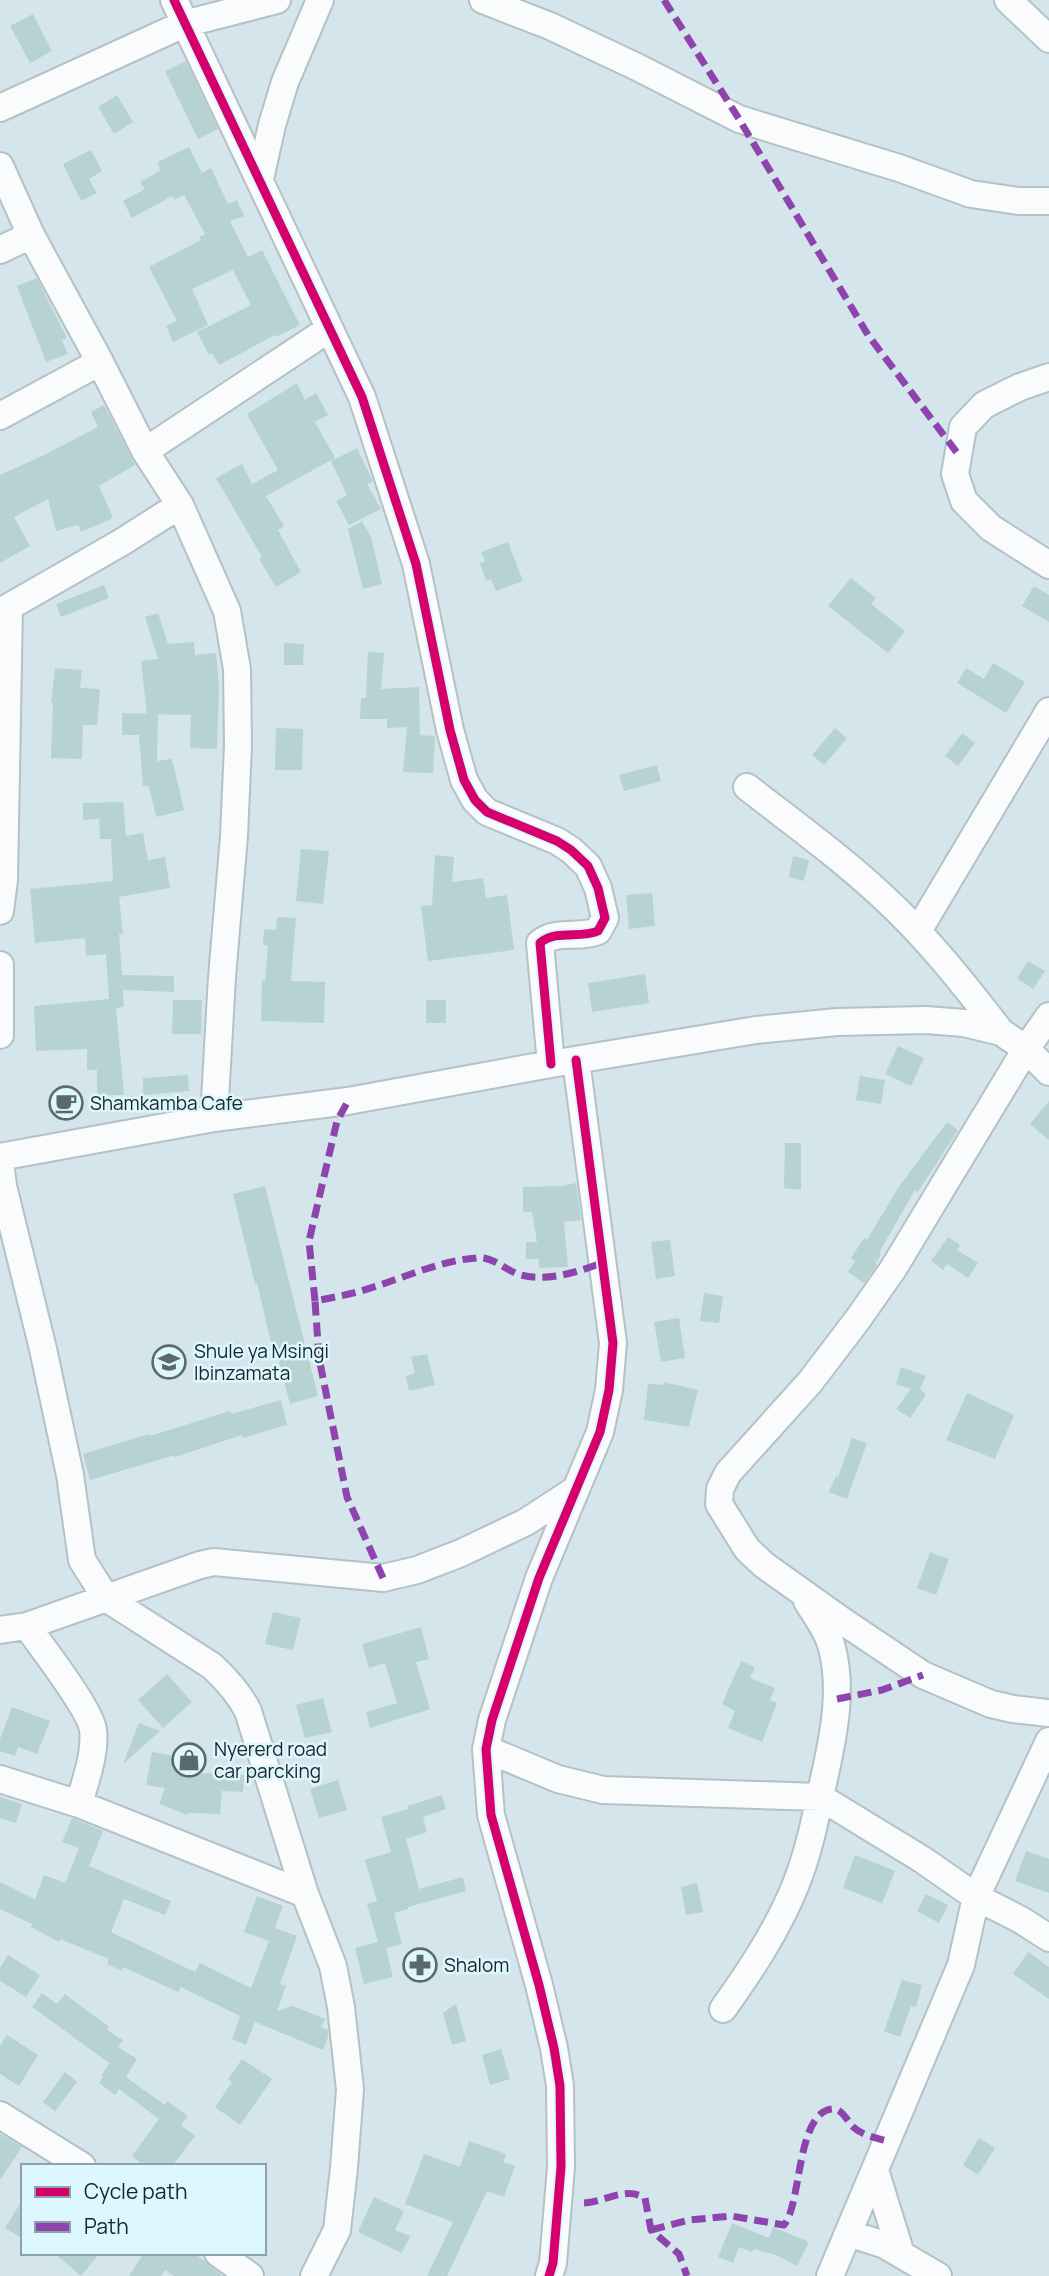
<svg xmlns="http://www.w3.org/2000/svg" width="1049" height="2276" viewBox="0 0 1049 2276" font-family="Manrope,sans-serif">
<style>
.building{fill:#b7d2d2}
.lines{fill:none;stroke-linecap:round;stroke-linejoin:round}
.minor-casing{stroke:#b4c1c5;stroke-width:30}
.minor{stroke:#f9fbfc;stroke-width:26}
.quiet{stroke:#8e44ad;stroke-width:7;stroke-dasharray:14 7;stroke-linecap:butt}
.cycleway-casing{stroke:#ddf7ff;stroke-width:13}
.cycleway{stroke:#d6006c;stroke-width:9}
.labels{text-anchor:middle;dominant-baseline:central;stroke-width:5;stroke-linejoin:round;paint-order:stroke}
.poi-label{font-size:19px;fill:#182528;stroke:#ddf7ff;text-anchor:start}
</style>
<rect width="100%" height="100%" fill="#d4e6eb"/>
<path class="building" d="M33,14L52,51L30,63L10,26Z
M186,61L218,129L198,139L165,71Z
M117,95L133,122L114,134L98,107Z
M189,147L202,173L211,168L228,204L237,200L244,216L230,221L248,257L262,250L300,325L276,337L275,335L219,365L212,353L209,355L197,332L251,305L233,270L192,289L208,325L173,342L166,326L177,321L149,267L201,240L199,237L205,234L184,195L174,200L172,196L132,218L123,201L145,189L140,182L160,171L158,162Z
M91,150L102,171L89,179L97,193L81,201L63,164Z
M37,278L67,338L62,340L68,354L46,362L17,286Z
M297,383L305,400L316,393L328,415L315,422L335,458L266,496L284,526L278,530L301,572L276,587L259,559L262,557L216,478L242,464L252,484L278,470L247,414Z
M104,405L135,465L99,486L113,518L81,532L78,525L56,531L48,499L14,517L30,546L0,563V475L44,455L98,427L91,412Z
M357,448L373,482L367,484L381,509L349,525L336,501L347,495L331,461Z
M362,521L371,537L382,584L363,589L348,529Z
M508,542L523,581L496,591L491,579L486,581L480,563L485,561L481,552Z
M851,578L876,598L871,604L905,631L888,653L828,606Z
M104,585L109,598L61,617L56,604Z
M1034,586L1049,595V622L1022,606Z
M158,613L168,644L194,642L195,655L216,653L219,684L217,749L190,748L191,715L147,714L141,661L158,659L145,617Z
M284,643L304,644L303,665H284Z
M368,652L384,653L381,689L419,687L420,735L435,736L433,773L403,772L407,727L387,728V719H360L361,698H366Z
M993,663L1025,682L1006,713L957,683L966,668L984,679Z
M55,668L82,670L80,688L100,689L97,725H83L82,759L51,758L53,703H51Z
M122,713L158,714L157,761L172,759L184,810L156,817L149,786H143L139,735H122Z
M276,728L303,729L302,770H275Z
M835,728L847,738L824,765L812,755Z
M962,733L975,743L958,766L945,756Z
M657,765L661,781L624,791L619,775Z
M123,802L126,836L143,833L148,860L165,857L170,888L119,897L123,934H119L122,975L174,976V992L123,990L124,1007L116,1008L124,1095H97V1070H87V1049L36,1051L34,1006L109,999L106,954L86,956L85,938L35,943L30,889L113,881L111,839H100L99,819L83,820V803Z
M301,849L329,851L323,904L296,901Z
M435,855L454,857L452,882L483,878L486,898L507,895L514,950L428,961L421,906L432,905Z
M793,856L809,860L804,881L789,877Z
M652,893L655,926L629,929L626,895Z
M277,917L296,918L291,981L325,982L324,1023L261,1021L262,980L265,981L268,946L263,945L264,929L276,930Z
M1028,961L1045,971L1033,989L1017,978Z
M645,974L649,1003L592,1012L588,983Z
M173,1000H202L201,1034H172Z
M426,1000H446V1023H426Z
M898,1046L924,1058L911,1086L885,1074Z
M188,1075L189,1091L143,1095V1078Z
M860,1076L885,1080L881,1104L856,1100Z
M1049,1101V1140L1030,1124Z
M947,1122L958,1130L918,1192L915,1190L879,1253L881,1255L875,1264L877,1265L864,1283L848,1272L855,1261L851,1258L864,1238L867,1240L898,1188Z
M785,1143H801V1190L784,1188Z
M576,1183L581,1220L564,1222L568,1267L539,1268V1259H526V1242H537L532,1212H523V1187L562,1186Z
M265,1186L318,1396L290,1404L276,1350L273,1351L257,1283L255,1284L233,1194Z
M948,1237L960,1245L957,1250L978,1263L968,1278L947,1264L943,1270L931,1261Z
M670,1240L675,1276L656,1279L651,1242Z
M704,1293L723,1296L719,1323L700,1321Z
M679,1318L685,1358L661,1362L654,1322Z
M427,1354L435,1385L409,1391L406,1376L415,1373L411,1357Z
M901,1367L926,1376L920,1389L926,1395L910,1418L896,1409L911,1389L896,1384Z
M664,1382L698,1390L689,1427L644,1420L648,1384L665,1385Z
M967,1393L1014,1415L995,1459L946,1440Z
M281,1400L287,1425L242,1438V1435L175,1457V1455L90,1480L83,1454L149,1434L150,1436L230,1411L231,1414Z
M852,1438L867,1443L847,1499L829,1492L836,1476L838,1477Z
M930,1552L949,1559L936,1595L917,1588Z
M273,1612L301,1618L293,1650L265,1644Z
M421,1627L429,1659L416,1662L430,1709L370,1728L366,1712L397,1703L385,1663L369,1668L362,1644Z
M741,1661L755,1667L750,1678L775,1688L770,1700L777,1703L762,1742L728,1728L735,1711L722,1704Z
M167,1674L192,1702L163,1728L138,1700Z
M323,1698L332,1732L305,1738L296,1705Z
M12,1707L50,1721L37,1754L18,1747L15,1756L0,1751V1739Z
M139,1723L160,1731L123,1764Z
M152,1752L203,1761L201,1773L244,1775L243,1792L222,1791L220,1814L188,1813L187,1815L159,1804L165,1788L146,1785Z
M338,1780L347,1810L319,1818L310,1789Z
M442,1795L446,1809L423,1817L427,1832L406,1839L419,1889L463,1877L466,1891L408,1907V1909L394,1913L402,1944L386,1948L393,1977L364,1984L355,1948L378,1942L367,1904L377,1901L365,1860L391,1852L381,1817L408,1809L407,1806Z
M0,1797L22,1804L16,1823L0,1818Z
M72,1818L103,1831L89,1866L171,1901L165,1915L124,1899L111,1932L195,1972L200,1963L251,1988L269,1941L244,1932L257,1896L283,1906L275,1928L297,1936L280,1984L286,1986L277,2011L293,2006L325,2019L321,2027L328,2030V2037L323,2050L255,2022L246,2045L232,2039L240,2016L181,1987L178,1992L123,1967L122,1971L107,1964L109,1959L60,1939L59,1942L31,1927L32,1924L0,1909V1882L35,1899L44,1875L65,1883L79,1848L62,1842Z
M1026,1851L1049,1859V1893L1015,1881Z
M855,1855L895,1871L882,1903L843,1888Z
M697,1883L703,1912L686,1915L681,1887Z
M926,1894L948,1905L939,1923L917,1911Z
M1028,1952L1049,1967V1999L1013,1974Z
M8,1955L40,1975L26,1997L0,1981V1968Z
M902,1980L922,1985L916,2007L911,2006L900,2037L884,2031Z
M42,1993L57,2004L65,1994L109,2027L107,2030L123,2040L118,2047L137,2059L126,2077L165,2105L167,2101L188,2116L181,2125L195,2136L172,2166H145L132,2156L159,2119L119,2089L115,2095L99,2083L103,2077L101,2076L109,2064L112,2065L32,2007Z
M456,2004L466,2041L452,2045L443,2013Z
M7,2035L38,2055L19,2086L0,2074V2046Z
M501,2049L510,2079L490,2085L482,2055Z
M242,2059L272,2079L240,2125L215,2107L232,2082L228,2079Z
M65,2072L77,2082L55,2111L43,2102Z
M0,2134L22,2147L0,2180Z
M979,2138L995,2148L978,2175L963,2165Z
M469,2141L506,2154L503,2162L515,2166L504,2197L487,2191L447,2276H427L453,2222L405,2204L424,2154L460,2167Z
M374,2197L404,2211L395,2230L410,2236L402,2253L358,2232Z
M23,2199V2239L5,2228Z
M732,2223L769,2238L773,2227L809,2242L797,2266L776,2255L754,2249L752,2252L739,2247L733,2263L718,2257Z
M54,2253H100L81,2276Z
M144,2253H194L223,2276H174L165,2270L161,2276H129Z"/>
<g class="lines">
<defs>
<path id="minor" d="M174,0L362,397L416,564L450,730L464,780L475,800L487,812L557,841L571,850L588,866L598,888L605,918L598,931C580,939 556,929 540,943L551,1064
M483,0L550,26L637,67L739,119L899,168L971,194L1018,201H1049
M1008,0L1049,39
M0,108L184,24L277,0
M0,166L31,235L100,362L145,451L180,505L227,611L237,669L238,745L234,836L222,977L214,1118
M260,179L272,125L285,82L320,0
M0,250L31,235
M1049,377L1020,387L984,405L963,427L955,474L964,501L991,528L1049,565
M0,416L100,362
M145,451L329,329
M0,612L122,542L180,505
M747,787C792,822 839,856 881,895C926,936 963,983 1001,1032
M0,911L4,880L9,608
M918,931L1049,711
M0,965V1035
M1049,1016L1026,1049L893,1269L858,1319L810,1382L728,1473L720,1489L719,1504L747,1549L764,1565L844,1622L923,1675L991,1704L1013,1709L1049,1713
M0,1157L214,1118L348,1101L551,1064L756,1030L837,1022L926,1020L964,1023L1001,1032L1026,1049L1049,1072
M0,1163L3,1186L43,1349L70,1475L82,1560L106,1598L212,1666C227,1680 239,1693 248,1711L305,1894L333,1966L341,2007L350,2089L344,2168L337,2230L314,2276
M27,1626C41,1646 91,1710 93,1730C96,1754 85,1781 79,1804
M0,1630L27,1626L200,1565L214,1562L383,1578L417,1570L461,1553L526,1522L575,1490
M486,1749L558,1779L603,1790L820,1797L923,1860L976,1897L1021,1920L1049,1938
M0,1779L79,1804L305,1894
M723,2009C751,1970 778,1929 796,1884C811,1846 818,1805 827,1765C835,1727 842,1687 832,1648C828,1631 816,1616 807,1601
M0,2115L82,2166
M875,2170L901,2254
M848,2233L885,2245L938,2276
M218,2253L250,2276
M549,2276L553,2263L561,2167L560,2086L554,2048L539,1985L491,1815L486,1749L492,1720L539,1578L600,1432L609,1390L613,1343L576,1060
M830,2276L961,1965L976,1897L1049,1741"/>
</defs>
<use href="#minor" class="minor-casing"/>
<use href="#minor" class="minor"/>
<path class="quiet" d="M664,0L739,119L868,335L958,454
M315,1301L309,1241L337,1121L348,1101
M383,1578L347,1497L319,1358L315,1301C329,1298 343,1296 357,1292C395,1282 436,1261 476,1258C491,1256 502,1267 515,1273C543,1284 578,1272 604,1262
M837,1699L882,1690L923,1675
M584,2203C605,2202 625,2186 645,2198L651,2230L679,2254L687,2276
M651,2230L689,2220L731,2216L784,2225C802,2204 796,2111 833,2109C841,2108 848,2121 852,2126C861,2135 876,2138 887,2141"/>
<defs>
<path id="cycleway" d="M174,0L362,397L416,564L450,730L464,780L475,800L487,812L557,841L571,850L588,866L598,888L605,918L598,931C580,939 556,929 540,943L551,1064
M549,2276L553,2263L561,2167L560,2086L554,2048L539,1985L491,1815L486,1749L492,1720L539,1578L600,1432L609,1390L613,1343L576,1060"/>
</defs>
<use href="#cycleway" class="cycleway-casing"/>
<use href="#cycleway" class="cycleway"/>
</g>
<defs>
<symbol id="cafe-ring" viewBox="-11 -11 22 22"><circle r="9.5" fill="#ddf7ff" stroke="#5a696c" stroke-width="1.5"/><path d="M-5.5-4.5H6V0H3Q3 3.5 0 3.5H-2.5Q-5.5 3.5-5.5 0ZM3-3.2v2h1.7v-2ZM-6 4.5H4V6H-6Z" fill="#5a696c"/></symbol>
<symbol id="school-ring" viewBox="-11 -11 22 22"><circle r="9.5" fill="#ddf7ff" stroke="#5a696c" stroke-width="1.5"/><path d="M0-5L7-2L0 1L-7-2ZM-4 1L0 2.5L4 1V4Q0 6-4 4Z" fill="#5a696c"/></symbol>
<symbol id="shop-ring" viewBox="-11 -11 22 22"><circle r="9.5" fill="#ddf7ff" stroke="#5a696c" stroke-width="1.5"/><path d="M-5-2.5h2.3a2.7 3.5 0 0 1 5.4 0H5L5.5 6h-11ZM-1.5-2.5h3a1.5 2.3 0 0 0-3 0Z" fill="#5a696c"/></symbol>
<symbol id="pharmacy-ring" viewBox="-11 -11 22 22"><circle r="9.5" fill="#ddf7ff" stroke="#5a696c" stroke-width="1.5"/><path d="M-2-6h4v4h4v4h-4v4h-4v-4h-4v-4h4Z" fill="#5a696c"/></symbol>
</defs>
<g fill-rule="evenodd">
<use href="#cafe-ring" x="47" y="1084" width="38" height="38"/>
<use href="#school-ring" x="150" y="1343" width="38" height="38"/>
<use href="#shop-ring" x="170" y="1741" width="38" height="38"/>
<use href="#pharmacy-ring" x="401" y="1946" width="38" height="38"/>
</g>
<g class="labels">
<g class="poi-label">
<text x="90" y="1103">Shamkamba Cafe</text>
<text x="194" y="1351">Shule ya Msingi<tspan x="194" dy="22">Ibinzamata</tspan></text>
<text x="214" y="1749">Nyererd road<tspan x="214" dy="22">car parcking</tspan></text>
<text x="444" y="1965">Shalom</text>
</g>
</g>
<rect x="21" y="2164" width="245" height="91" fill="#ddf7ff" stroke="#8ea3a9" stroke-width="2"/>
<rect x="35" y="2187" width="35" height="10" fill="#d6006c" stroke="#8ea3a9" stroke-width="2"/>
<text x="84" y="2199" font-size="21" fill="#182528">Cycle path</text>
<rect x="35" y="2222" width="35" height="10" fill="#8e44ad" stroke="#8ea3a9" stroke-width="2"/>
<text x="84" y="2234" font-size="21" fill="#182528">Path</text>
</svg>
